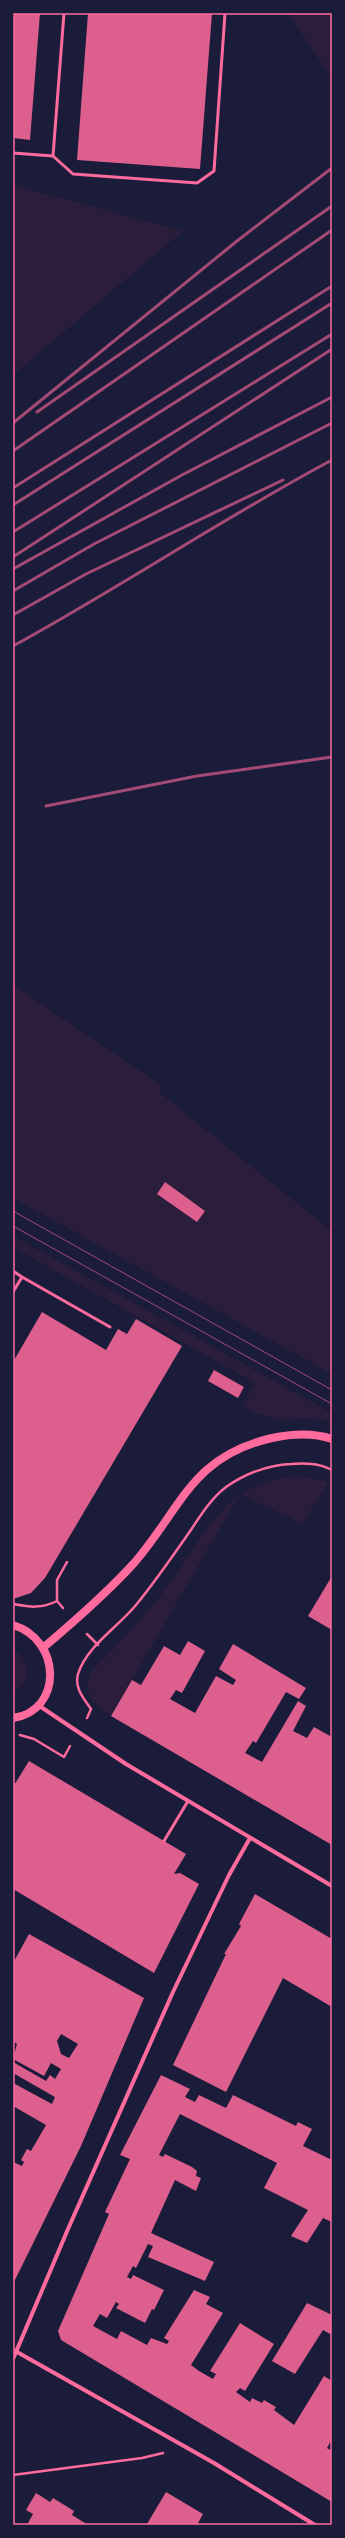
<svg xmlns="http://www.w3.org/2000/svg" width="345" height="2538" viewBox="0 0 345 2538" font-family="'Noto Sans',sans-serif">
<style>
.green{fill:#2a1e3b}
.building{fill:#dd5f8e;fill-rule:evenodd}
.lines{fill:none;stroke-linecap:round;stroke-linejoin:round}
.path{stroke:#ff6b9d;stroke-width:2.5}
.service{stroke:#ff6b9d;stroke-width:3}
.minor{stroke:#ff6b9d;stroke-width:4}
.secondary{stroke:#ff6b9d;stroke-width:8}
.tram{stroke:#a44b75;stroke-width:1}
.rail{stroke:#a44b75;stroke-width:3}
.neatline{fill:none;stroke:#ff6b9d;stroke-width:1.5}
</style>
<rect width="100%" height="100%" fill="#1b1b3a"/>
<path class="green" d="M288,13H332V79Z
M13,185L183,231L13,375Z
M13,985L163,1086L159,1092L332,1231V1374L13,1198Z
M13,1236L332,1413V1422L308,1418L279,1420L256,1413L243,1406L255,1383L13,1247Z
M284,1477H304L328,1482L303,1524L240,1494L111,1716C91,1703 80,1692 94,1668C121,1642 147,1614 169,1584C205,1535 220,1491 284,1477Z
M13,1650C32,1659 31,1684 13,1693Z"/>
<path class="building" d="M13,13H40L30,140L13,138Z
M88,13H212L200,169L77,160Z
M165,1182L205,1211L197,1222L157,1194Z
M42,1312L106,1350L118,1329L127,1334L136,1319L182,1346L45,1578L31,1593L13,1599V1362Z
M214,1370L244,1387L238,1398L208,1381Z
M332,1576V1630L308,1616Z
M188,1641L205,1651L182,1693L176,1690L170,1699L195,1713L216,1676L233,1685L236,1680L219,1669L233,1644L306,1688L299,1699L286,1692L256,1743L253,1741L245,1753L262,1762L298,1701L306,1706L293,1731L307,1738L314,1727L332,1737V1845L111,1716L132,1680L141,1685L164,1646L180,1655Z
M29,1761L186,1854L174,1874L180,1873L199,1884L154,1973L13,1889V1787Z
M255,1894L332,1939V2007L283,1978L226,2092L173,2065L226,1954H224L241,1926L239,1924Z
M29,1934L144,1998L81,2146L13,2284V2162L22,2166L24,2162L21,2160L27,2149L31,2151L46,2125L13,2106V2087L15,2084L52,2104L55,2097L13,2073V2062L46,2081L50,2075L55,2079L61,2069L51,2063L44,2076L13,2059L17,2044L13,2041V1963ZM61,2034L78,2044L69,2058L61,2054L57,2041Z
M161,2075L190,2089L185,2097L195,2102L199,2095L226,2108L233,2095L296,2126L298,2122L312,2129L303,2146L332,2160V2222L323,2218L307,2243L291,2236L308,2210L264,2188L277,2163L180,2114L159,2155L163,2157L165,2154L192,2167L197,2171L196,2176L201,2178L196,2191L175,2180L151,2233L214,2262L205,2281L148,2257L153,2246L148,2244L136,2268L133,2266L127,2277L131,2279L133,2275L164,2290L154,2310L152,2309L145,2323L116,2308L119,2304L116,2302L107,2318L100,2314L93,2326L117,2339L121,2331L147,2345L151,2338L167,2344L169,2341L164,2338L194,2290L210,2297L206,2304L223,2313L191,2365L199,2371L213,2379L216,2374L210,2371L240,2323L274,2344L245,2391L240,2388L236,2392L250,2402L252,2398L262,2403L264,2400L276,2407L274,2410L294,2425L324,2376L332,2381V2439L327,2448L332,2451V2502L61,2340L58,2331L109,2214L105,2212L130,2159L120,2155Z
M307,2303L332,2315V2335L323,2330L295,2374L272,2361Z
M166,2492L203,2514L197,2525L147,2524Z
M36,2493L50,2502L53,2498L74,2511L72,2515L88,2525H27L33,2514L26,2510Z"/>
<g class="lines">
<path class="path" d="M13,1604C30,1607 41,1609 57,1601
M63,1608L57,1601V1580L67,1562
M87,1634L98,1645
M87,1718L91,1709C84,1699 74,1688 78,1674C86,1647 118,1627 136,1605C154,1583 170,1560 186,1537C198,1520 209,1500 226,1487C245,1474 268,1465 291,1464C305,1463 319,1463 332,1470
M20,1735L34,1739L64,1757L70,1746
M13,2475L142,2458L163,2453"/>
<path class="service" d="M13,153L53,156L64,13
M53,156L73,174L197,183L214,171L225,13
M13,1271L22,1277L13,1292
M22,1277L110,1327
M13,1784L14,1785
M164,1841L188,1801"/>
<path class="minor" d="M38,1705L126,1764L332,1886
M17,2352L214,2463L315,2525
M13,2359L68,2229L173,1992L229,1875L250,1838"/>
<path class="secondary" d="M13,1625C62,1640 63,1711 13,1718
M44,1647C76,1620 107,1593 135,1562C182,1507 192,1456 272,1438C291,1434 314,1433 332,1439"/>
<path class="tram" d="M13,1211L332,1390
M13,1226L332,1404"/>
<path class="rail" d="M37,412L332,206
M13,423L237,241L332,168
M13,451L332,230
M13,488L332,286
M13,505L332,303
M13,532L332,334
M13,557L332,349
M13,569L182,475L332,397
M13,591L94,544L332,423
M13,615L86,574L283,480
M13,646C121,587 223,518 332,460
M46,806L197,776L332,757"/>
</g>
<rect width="345" height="2538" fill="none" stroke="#1b1b3a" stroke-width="28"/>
<rect x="14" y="14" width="317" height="2510" class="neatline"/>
</svg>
